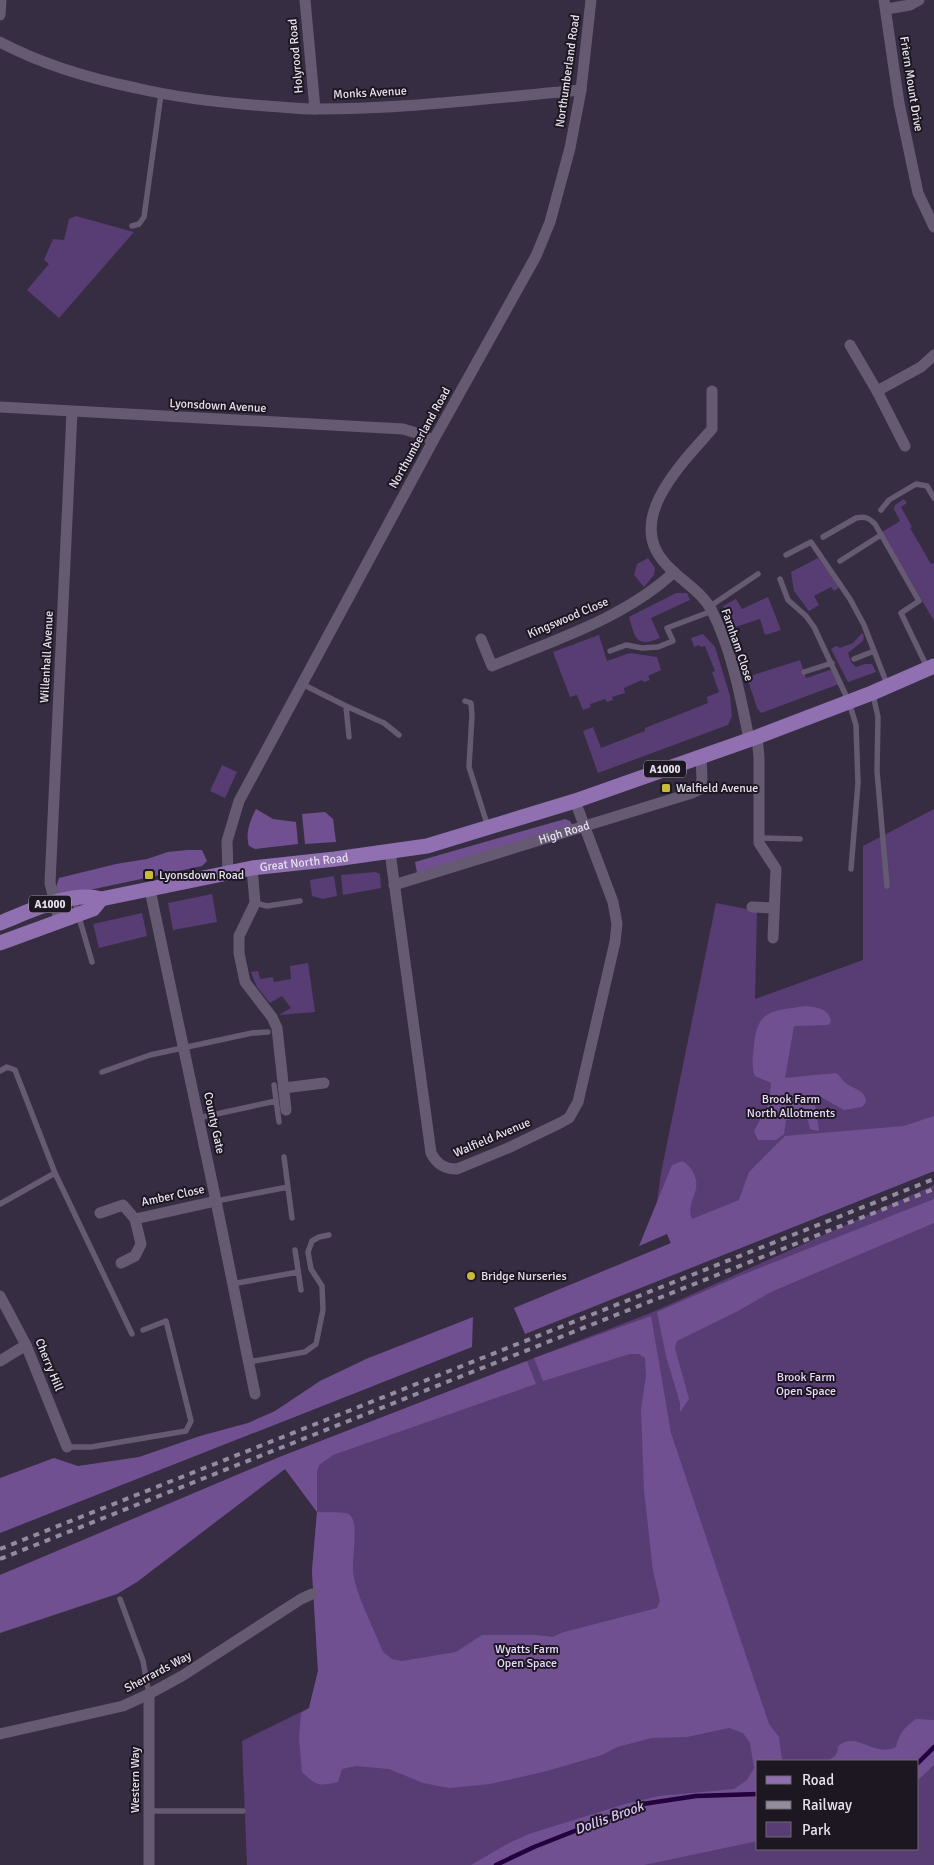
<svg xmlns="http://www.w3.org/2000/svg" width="934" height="1865" viewBox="0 0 934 1865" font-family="Signika,sans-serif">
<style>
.green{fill:#583c74;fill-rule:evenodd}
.forest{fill:#715091}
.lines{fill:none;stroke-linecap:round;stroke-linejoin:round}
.stream{stroke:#24013d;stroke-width:4.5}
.lane{stroke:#655a72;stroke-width:5.5}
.street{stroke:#655a72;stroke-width:11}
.primary{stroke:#9070b1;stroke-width:15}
.rail{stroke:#938c9d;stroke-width:4;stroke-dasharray:6 6;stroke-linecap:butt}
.poi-dot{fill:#caba3a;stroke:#1c1721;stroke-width:2}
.labels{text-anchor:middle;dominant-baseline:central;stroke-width:4;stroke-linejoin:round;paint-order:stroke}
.shield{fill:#1c1721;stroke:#aaa4b1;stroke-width:1}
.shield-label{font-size:11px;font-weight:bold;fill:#e7e1ef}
.street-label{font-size:12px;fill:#e7e1ef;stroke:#1c1721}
.poi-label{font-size:12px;fill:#e7e1ef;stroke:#1c1721;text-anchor:start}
.park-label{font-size:12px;fill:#ead9ff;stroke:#1c1721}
.water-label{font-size:14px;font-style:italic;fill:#dec4fc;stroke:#1c1721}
</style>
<rect width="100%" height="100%" fill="#372d42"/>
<path class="green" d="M76,216L134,232L59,318L27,290L49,264L44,260L53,239L64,240L69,219Z
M904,499L907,503L901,507L912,527L910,528L931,564L934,563V621L882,532L900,521L894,509L895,505Z
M648,558L655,568L654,575L644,587L634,575L637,564Z
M818,558L840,587L834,591L831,587L814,596L819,605L809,611L794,591L791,572Z
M676,593H687L690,600L651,618L660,638C636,648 635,638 629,617Z
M768,597L781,630L765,635L760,619L732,628L723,606L736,599L742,609Z
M862,633L864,636L863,641L848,653L851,662L856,667L865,664H872L876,672L848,682L831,649L836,646L840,648L853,643Z
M703,634L715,647L730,696L732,716L728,725L598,773L583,731L593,727L601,748L645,731V728L708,703L707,697L719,692L712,672L715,671L705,646L700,647L699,645L694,647L691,638Z
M599,635L607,661L630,653L657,657L661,670L648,676L650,680L644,682L642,680L624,688L625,693L612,697L613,700L607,702L605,699L590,704L591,707L583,710L577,695L570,697L553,652Z
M800,660L806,678L830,670L836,674L839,684L761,713L757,708L747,677Z
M222,765L237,772L225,798L210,791Z
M934,809V1171L680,1272L657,1202L661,1173L716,903L757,911L755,999L863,960V846Z
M375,872L380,874L381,888L343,895L341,875Z
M334,876L337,896L323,899L312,896L310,880Z
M212,894L217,922L173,930L168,903Z
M142,913L147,936L99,948L93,924Z
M308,963L315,1012L279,1015L291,1008L282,996L270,1003L257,987L251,972L258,971L260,979L273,977L274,982L291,979L290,966Z
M934,1185V1865H247L242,1741L309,1708L318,1671L312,1571L317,1512L277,1458L653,1312ZM758,1761H918V1849H758Z"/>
<path class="forest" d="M256,809L273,819L296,822L298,844L255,849L249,846C245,833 250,821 256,809Z
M325,812L333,819L336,842L305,844L302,814Z
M565,819L570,821L573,826L417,873L415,862Z
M187,850H202L207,861L202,866L94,889L69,897L59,896L56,887L59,878L116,864L147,859L168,852Z
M806,1006C817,1007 830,1009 831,1022L828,1025L794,1026L785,1078L836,1073C841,1076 842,1081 847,1084C855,1090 865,1089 866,1102L862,1107L844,1110L819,1096L815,1104L819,1131L810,1129L808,1120L803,1117L786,1120L784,1134L776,1140H758L754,1131L769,1103L771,1083L755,1076C751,1066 753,1056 754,1045C757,1008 775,1011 806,1006Z
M934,1116V1171L525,1334L514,1308L671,1243L667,1234L639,1246L672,1165L682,1161C686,1163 688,1165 691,1169C706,1190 684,1201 692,1219L739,1200L749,1172L785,1136L904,1126Z
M934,1199V1223L771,1292L738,1311L677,1341L675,1348L689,1399L680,1412V1403L666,1356L657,1312L737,1277Z
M651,1316L671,1433L769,1724L779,1737L782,1760L786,1761H758V1841L644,1865H471L509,1843L529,1834L625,1804L659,1796L734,1789L747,1780L754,1768L750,1743L743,1733L729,1728L687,1737L652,1738L617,1747L602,1755L547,1771L490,1784L450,1788L423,1783L389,1769L356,1766L342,1769L338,1782C318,1787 316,1785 302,1772L299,1739L301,1713L309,1708L318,1671L312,1571L317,1512L285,1469L137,1582L117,1594L0,1633V1575L277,1458L527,1361L536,1384L333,1455L319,1465L317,1472V1512C325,1513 346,1511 350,1515C359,1523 352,1557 353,1569C353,1589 375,1631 383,1652L392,1659L402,1661L456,1652L482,1635H537L552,1637L564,1632L657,1608L660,1601L653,1571L644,1490L641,1409L646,1376L645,1358L639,1354H630L543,1381L534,1358Z
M473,1317L472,1347L0,1533V1478L54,1458L78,1466L139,1457L200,1436L248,1423L275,1411L320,1381L366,1359Z
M916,1719L934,1720V1765L918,1780V1761H824C833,1759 838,1756 838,1746C857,1730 873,1758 896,1747C899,1734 904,1727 916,1719Z"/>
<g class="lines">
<path class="stream" d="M918,1763L934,1747
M496,1865L534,1847L643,1804L696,1796L758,1794"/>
<path class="lane" d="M132,226L139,224L144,217L161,94
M881,510L889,500L916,484L927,486L934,498
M823,537L856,518C865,516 869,518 875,524L919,601L901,613L927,667
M786,555L811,542L850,599L864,625L887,684
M840,561L881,535
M780,579L788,600L806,616L814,627L849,702L856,725L858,783L851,869
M709,607L758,574
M610,651L626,645L642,648L658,647L673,641L667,628L712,611
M854,659L874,651
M804,672L832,663
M302,684L346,706L384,723L399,735
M873,695L878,717L877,771L887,886
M465,701L471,703L472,715L469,767L488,827
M346,706L349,737
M759,838L800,839
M74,900L92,962
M255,903L267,906L300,901
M0,1071L7,1067L15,1070L55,1173L0,1204
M102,1072L150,1055L252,1033L268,1032
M274,1085L279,1122
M198,1118L276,1101
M284,1157L292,1218
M55,1173L132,1334
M216,1201L288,1187
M295,1250L301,1290
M232,1284L298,1272
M248,1362L305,1352L316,1344L323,1310L322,1286L311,1269L308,1252L312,1241L319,1237L329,1235
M67,1447H91L186,1431L191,1421L166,1321L143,1330
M120,1599L143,1661L149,1694
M149,1811H243"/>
<g class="street">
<path d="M305,0L315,109"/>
<path d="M884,0L899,103L918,193L934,227"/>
<path d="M886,9L910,5L919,0"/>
<path d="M0,15L1,0"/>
<path d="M0,42C43,65 88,78 136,88C179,98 223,103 267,106C283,107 300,109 316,109C404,109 493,98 581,90"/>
<path d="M850,345L877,391L921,367L934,355"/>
<path d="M712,391V429C684,461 625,518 664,562C679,580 701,590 712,611C731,648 741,698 749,739"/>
<path d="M877,391L905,446"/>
<path d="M0,407L403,429L423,435L433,441"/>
<path d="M481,639L492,666C554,640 625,618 674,572"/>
<path d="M757,737L759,757V843L776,869L773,938"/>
<path d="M390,852L431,1153C437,1164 444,1169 457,1169L508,1148L560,1123L569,1118L578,1102L615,942L617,924L613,902L575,801"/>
<path d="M252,868L255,903L239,936V953L245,982L272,1017L277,1028L286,1110"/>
<path d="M228,873L227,841L239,801L433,441L536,256L550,222L570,148L581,90L591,0"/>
<path id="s1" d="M394,885L692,793L700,789L702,779L701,757"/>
<path d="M150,890L216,1201L255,1394"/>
<path d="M752,907L774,908"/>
<path d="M59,920L50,883L72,412"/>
<path d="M284,1088L324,1083"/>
<path d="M100,1213L123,1205L135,1219L141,1244L135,1256L121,1263"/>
<path d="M135,1219L216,1201"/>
<path d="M0,1296L26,1345L67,1447"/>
<path d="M0,1361L26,1345"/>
<path d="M0,1734L123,1706L149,1694L182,1676L301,1599L312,1594"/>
<path d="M149,1865V1694"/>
</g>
<g class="primary">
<path id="s2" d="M0,923C28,912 72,890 101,899L252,868L335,859L427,846L575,801L757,737L872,693L934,666"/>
<path d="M0,943L93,909L101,899"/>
</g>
<path class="rail" d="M0,1549L934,1179
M0,1559L934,1189"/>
</g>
<g class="poi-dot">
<rect x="661" y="783" width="10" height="10" rx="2.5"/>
<rect x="144" y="870" width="10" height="10" rx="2.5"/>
<circle cx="471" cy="1276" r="5"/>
</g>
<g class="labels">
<g class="shield">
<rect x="644" y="760.5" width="42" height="17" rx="4"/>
<rect x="29" y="895.5" width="42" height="17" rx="4"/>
</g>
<g class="shield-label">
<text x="665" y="769">A1000</text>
<text x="50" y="904">A1000</text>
</g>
<g class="street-label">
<text transform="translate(296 56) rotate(-95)">Holyrood Road</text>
<text transform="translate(568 71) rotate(-82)">Northumberland Road</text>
<text transform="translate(911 84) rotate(81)">Friern Mount Drive</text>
<text transform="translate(370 93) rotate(-3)">Monks Avenue</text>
<text transform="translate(218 406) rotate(3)">Lyonsdown Avenue</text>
<text transform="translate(420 438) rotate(-61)">Northumberland Road</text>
<text transform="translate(568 618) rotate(-23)">Kingswood Close</text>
<text transform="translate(737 645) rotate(71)">Farnham Close</text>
<text transform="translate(47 657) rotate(-87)">Willenhall Avenue</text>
<text stroke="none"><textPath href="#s1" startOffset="178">High Road</textPath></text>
<text stroke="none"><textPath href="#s2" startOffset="312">Great North Road</textPath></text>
<text transform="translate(214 1123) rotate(78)">County Gate</text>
<text transform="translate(492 1138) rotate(-23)">Walfield Avenue</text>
<text transform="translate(173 1196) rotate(-12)">Amber Close</text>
<text transform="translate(49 1365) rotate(68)">Cherry Hill</text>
<text transform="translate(158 1672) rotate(-28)">Sherrards Way</text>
<text transform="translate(135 1780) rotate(-90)">Western Way</text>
</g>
<g class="poi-label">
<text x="676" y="788">Walfield Avenue</text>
<text x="159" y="875">Lyonsdown Road</text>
<text x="481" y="1276">Bridge Nurseries</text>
</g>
<g class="park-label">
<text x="791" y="1099">Brook Farm<tspan x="791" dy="14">North Allotments</tspan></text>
<text x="806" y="1377">Brook Farm<tspan x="806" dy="14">Open Space</tspan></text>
<text x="527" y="1649">Wyatts Farm<tspan x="527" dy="14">Open Space</tspan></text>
</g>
<g class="water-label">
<text transform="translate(609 1818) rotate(-20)">Dollis Brook</text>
</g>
</g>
<rect x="756" y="1760" width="162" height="90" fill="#1c1721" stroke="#6d6873"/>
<rect x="766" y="1776" width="25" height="8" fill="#9070b1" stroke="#6d6873"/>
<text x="802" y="1785" font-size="15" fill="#e7e1ef">Road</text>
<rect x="766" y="1801" width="25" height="8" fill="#938c9d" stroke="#6d6873"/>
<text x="802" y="1810" font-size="15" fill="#e7e1ef">Railway</text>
<rect x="766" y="1822" width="25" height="15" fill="#583c74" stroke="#6d6873"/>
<text x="802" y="1835" font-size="15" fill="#e7e1ef">Park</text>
</svg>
